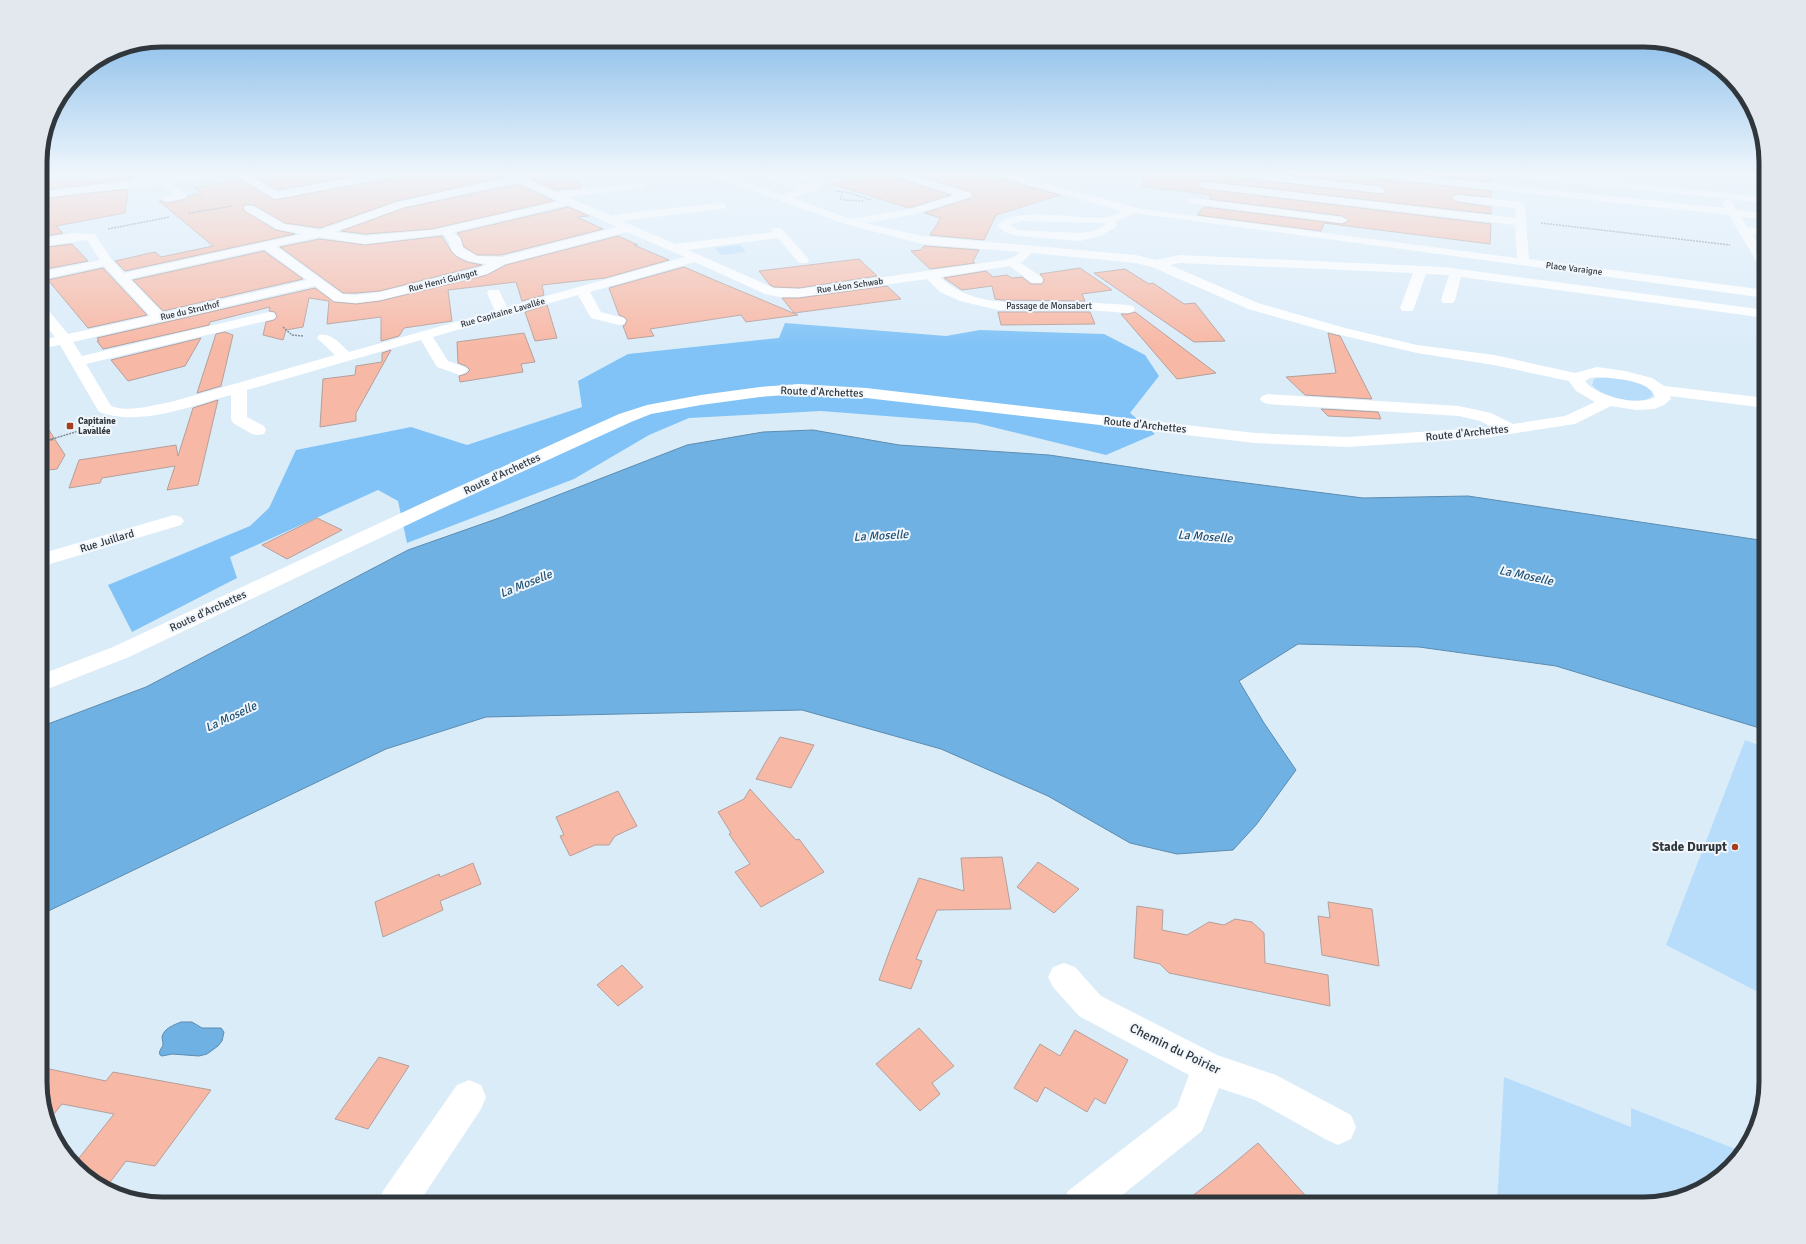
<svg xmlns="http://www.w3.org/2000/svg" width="1806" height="1244" viewBox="0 0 1806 1244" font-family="Signika,sans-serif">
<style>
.green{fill:#b8ddfb}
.forest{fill:#81c3f6}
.water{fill:#6fb1e2;stroke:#5c8cb0}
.building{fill:#f8b8a6;stroke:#b49f9a}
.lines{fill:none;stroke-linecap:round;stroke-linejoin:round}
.path-far1{stroke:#818c95;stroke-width:1.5;stroke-dasharray:2 1;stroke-linecap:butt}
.path{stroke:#818c95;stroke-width:2;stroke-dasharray:3.5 2;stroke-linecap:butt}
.minor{fill:#fff;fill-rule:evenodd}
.poi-dot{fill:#a53d20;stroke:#f1f7fd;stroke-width:1.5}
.labels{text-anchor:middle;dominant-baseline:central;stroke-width:4;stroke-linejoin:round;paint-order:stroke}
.far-street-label{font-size:9px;fill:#30373c;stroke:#f1f7fd}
.far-poi-label{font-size:9px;font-weight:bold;fill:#30373c;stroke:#f1f7fd;text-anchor:start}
.street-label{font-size:11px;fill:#30373c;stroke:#f1f7fd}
.water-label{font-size:12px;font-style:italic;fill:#215274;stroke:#f1f7fd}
.near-poi-label{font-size:13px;font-weight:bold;fill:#30373c;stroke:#f1f7fd;text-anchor:end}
.near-street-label{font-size:13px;fill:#30373c;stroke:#f1f7fd}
.rim{fill:none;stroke:#30373c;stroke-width:5}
</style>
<rect width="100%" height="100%" fill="#dbecf9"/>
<path class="green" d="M740,245L746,252L721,255L715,248Z
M1607,377C1619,378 1650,381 1653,395C1642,408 1602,397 1592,385L1594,379Z
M1745,740L1766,748V996L1666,945Z
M1504,1077L1631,1127V1108L1743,1152L1698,1191L1644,1204H1497Z"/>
<path class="forest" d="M785,323L946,336L980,330L1104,334L1145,355L1159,376L1130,413L1155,434L1106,455L976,423L821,411L689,418L649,435L574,479L407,543L398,501L378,490L230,557L237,578L132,632L108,585L250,526L269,508L296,450L411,427L467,445L582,407L578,381L628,354L779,338Z"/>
<path class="water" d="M813,430L899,445L1049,455L1184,475L1363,498L1468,496L1766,541V730L1556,666L1419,647L1298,644L1239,681L1264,723L1296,770L1256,825L1233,850L1177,854L1130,843L1048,796L941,749L802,710L486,717L386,749L40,915V727L146,687L408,550L499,518L687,445L763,432Z
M181,1022H192L202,1028H221L224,1032L222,1041L218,1046L207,1054L199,1056L172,1054L162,1056L160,1055C158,1050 163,1048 163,1044C163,1041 162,1039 162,1037C164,1028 174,1025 181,1022Z"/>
<path class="building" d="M279,172L283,175L300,172H318L323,174L336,172H380L277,190L254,177Z
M407,172H497L504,177L397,201L320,228L285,223L254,205L245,204L243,207L244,211L276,230L295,234L125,271L115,261L155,252L161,257L213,246L159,201H162L167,203L186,199L188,196L202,193L194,188L240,179L275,200L401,176Z
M514,172H550L551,182L578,179L581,188L556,190Z
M883,172H886L888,175L951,195L909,208L832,184Z
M905,172H978L1060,195L996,215L984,240L930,235L941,218L924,213L971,198L973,194L971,192Z
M1143,172H1217L1223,176L1381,194L1387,191L1381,186L1258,172H1351L1357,176L1491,191V197L1457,194L1451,197L1457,202L1491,207V214L1204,181L1198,184L1204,189L1491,224L1490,244L1324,223L1321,231L1197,215L1204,207L1342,224L1349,221L1342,216L1209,199L1212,195L1142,186Z
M1393,172H1465L1492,175V182Z
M130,176L129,180L40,190V184L77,179V182Z
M518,184L554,201L432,229L365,234L341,231L404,208Z
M128,189L125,213L56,226L63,233L40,237V199Z
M568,207L589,216L577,217L603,229L501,255H477L464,247L461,238L457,233Z
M442,236L451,251L457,257L467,262L482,265L380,291L356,293H343L280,247L320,239L365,245Z
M618,236L638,245H634L669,260L605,278L542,285L544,295L522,301L516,282L448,290L452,321L404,328L399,336L381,341V317L327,324L329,301L309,298L303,327L286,330L283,340L263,335L266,322L274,320L277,317L275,312L269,311L270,307L210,322L209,325L103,349L97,341H99L97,338L315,288L334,302L356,304L380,301L487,275L506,265Z
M72,244L88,261L40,270V248Z
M924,246L979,250L973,261L975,263L930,269L911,251L921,250Z
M264,251L303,279L163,311L133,280Z
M859,259L877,276L799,288L774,287L770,285L759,271Z
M684,267L719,282L798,315L746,322L741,315L650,329L654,336L628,339L623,326L625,325L627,320L624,317L619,315L609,288Z
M103,268L147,315L88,328L48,280Z
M1080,268L1112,290L1082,294L1085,301L1003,300L995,299L992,286L962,290L944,278L986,271L993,277L1007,275L1012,278L1022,277L1031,284H1042L1044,280L1040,274Z
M1125,269L1149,284L1153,283L1184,304L1195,303L1225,341L1194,342L1094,273Z
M887,286L901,299L794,313L782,298H799Z
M547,305L557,338L535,341L525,312Z
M998,312H1090L1095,324L1001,325Z
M1135,312L1216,373L1177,379L1121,314H1128Z
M225,332L233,335L221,386L197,393L216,334Z
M524,333L535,362L521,364L523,372L460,382L459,376L466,374L470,370L466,366L458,363L457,342Z
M1328,333L1340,336L1372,399L1305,395L1286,377L1336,373Z
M201,338L185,366L128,381L111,360Z
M391,350L356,413V421L320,427L323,379L355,375L356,366L382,362V353Z
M218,400L198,485L167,490L175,466L102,478L100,483L69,488L79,460L176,445L178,456L193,408Z
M1321,409L1378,412L1381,419L1328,416Z
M40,416L65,455L57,469L40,471Z
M317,518L342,530L287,559L262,545Z
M780,737L814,745L791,788L756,779Z
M750,789L796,840L799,839L824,872L761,907L735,872L750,864L729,834L731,833L718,812L744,799Z
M618,791L637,826L615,836L609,845H595L570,856L560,836L564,835L556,817Z
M1002,857L1011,909L937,910L916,959L922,961L911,989L879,980L891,947L919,878L964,891L961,858Z
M1038,862L1079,889L1054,913L1017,887Z
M473,863L481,884L440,901L443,910L383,937L375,902L439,874L440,877Z
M1328,902L1372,909L1379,966L1322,955L1318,916L1330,918Z
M1137,906L1163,910L1162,930L1187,935L1209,922L1224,925L1235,919L1252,922L1264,933L1265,963L1328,975L1330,1006L1169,973L1160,964L1134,958Z
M622,965L643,987L618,1006L597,985Z
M919,1028L954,1066L932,1083L940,1094L920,1111L876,1064Z
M1075,1030L1128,1060L1105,1104L1095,1098L1087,1112L1045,1087L1037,1102L1014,1088L1040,1044L1060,1056Z
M379,1057L409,1066L368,1129L335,1119Z
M40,1067L106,1081L113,1072L211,1090L155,1166L126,1161L105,1189L94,1183L75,1163L114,1114L62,1104L49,1120L40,1090Z
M1258,1143L1313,1204H1182L1222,1173Z"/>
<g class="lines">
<path class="path-far1" d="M572,172L583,173
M835,191L846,192L871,200
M841,200L842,192
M843,200L864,201
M189,213L233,206
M1541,223L1730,245
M108,229L170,217
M283,327L292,335L303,336
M49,440L95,426"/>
<path class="path" d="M40,443L53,439"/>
<path class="minor" d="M206,172H230L225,175L172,183L187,196L186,198L167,202L162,199L163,197L174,194L162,184L40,198V192Z
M231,172H242L277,192L387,172H406L401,175L275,199Z
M498,172H511L556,192L644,183L645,185L644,187L640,188L567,197L612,216L626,213L721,203L725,204L726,206L725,208L721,209L622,221L675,244L772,232L771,230L773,228H781L807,257L809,260L807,263H799L778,238L688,250L774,288L799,289L1004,260L1014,257L1020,252L922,244L845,224L705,174L704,172H718L783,195L799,189L754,174L753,172H767L808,185L811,183L784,174L783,172H797L823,180L824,182L815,190L793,198L850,219L910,209L956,195L888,174L887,172H901L971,193L972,195L971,197L911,215L865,223L922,236L1136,255L1156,260L1180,255L1444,267L1766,310V318L1461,277L1455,300L1453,303H1443L1441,300L1449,275L1426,274L1414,308L1412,311H1402L1400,308L1413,273L1180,263L1170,265L1258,303L1345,328L1417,345L1494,355L1575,373L1597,367L1625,371L1652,378L1664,386L1766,398V408L1670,396L1671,399L1664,405L1654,409L1636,410L1611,406L1575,424L1484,438L1347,447L1255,443L866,398L799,394L760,397L701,405L651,414L631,422L441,509L129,657L40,692V675L113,647L427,501L619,414L647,405L701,395L760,387L799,384L866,388L1255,433L1347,437L1492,427L1480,421L1459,416L1268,404L1262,402L1260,399L1262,396L1268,394L1459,406L1491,413L1513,424L1565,416L1595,402L1576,391L1569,381L1494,365L1417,353L1336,334L1248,309L1152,267L1136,263L1032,253L1021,263L1042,277L1043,280L1042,283H1032L1010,266L940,277C974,310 1029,302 1073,302C1091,302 1110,304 1128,305L1133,306L1135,309L1133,312L1128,313L1086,310H998L960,301L940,292L927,279L799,297H780L765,294L695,262L590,292L601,312L624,318L626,321L624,324L619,325L591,318L578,295L433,337L448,361L465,367L468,370L465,373L460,375L437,367L421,340L247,390V417L264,426L266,430L264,434L258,435L252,434L233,423L231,419V395C191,406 140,427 99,412L60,345L40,349V341L55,337L40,318V305L45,306L68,334L150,316L104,266L40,280V272L100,260L87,240L40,247V239L73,233L95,234L112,260L124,273L302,234L277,229L245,210L244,208L245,206H253L284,224L320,230L397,202L508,178ZM518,182L559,201L432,230L365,236L335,232L404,207ZM568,205L617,227L501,257L477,256L463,248L460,238L454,232ZM627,232L685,257L507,307L499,290H489L487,293L495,311L349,352C340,344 331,332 319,335L317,338L335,355L171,402C152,405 130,413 111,406L86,364L274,319L276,316L274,313L269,312L82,356L73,342L315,286L334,301L356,303L380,300L487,274L505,264ZM443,234C449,239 449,244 452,250C457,260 477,263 487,264L479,268L380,292L356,295L342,294L276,246L320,237L365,244ZM264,249L307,280L163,313L130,279ZM1597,377C1612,378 1651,380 1655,397C1639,407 1595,396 1585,381L1590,378Z
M988,172H1003L1142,209L1517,258L1515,225L1204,188L1199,185L1204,182L1515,218V208L1457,201L1452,198L1457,195L1519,202L1523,203L1525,208L1529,259L1766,290V298L1134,213L1116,222L1117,226L1115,228L1100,236L1080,241L1017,236L1005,232L997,226C1013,204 1082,221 1108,217C1113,216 1118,213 1122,211L989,174ZM1021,221L1105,223V225L1093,231L1080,233L1019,230L1010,225Z
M1218,172H1247L1381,187L1386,190L1381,193L1223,175Z
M1352,172H1382L1725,208L1722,203L1727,200L1731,201L1736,210L1766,213V219L1741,217L1747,227L1766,229V235L1752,234L1766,257V271L1762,270L1760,267L1729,215L1357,175Z
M1496,172H1526L1766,197V203L1501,175Z
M1192,198L1342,217L1348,220L1342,223L1188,203L1187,201Z
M174,515L181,517L184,521L181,525L40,567V554Z
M1064,963L1075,967L1101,996L1217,1055L1276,1075L1351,1115L1356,1127L1351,1139L1338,1145L1325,1139L1255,1100L1219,1088L1202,1131L1111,1204H1062L1068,1191L1177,1107L1189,1075L1079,1016L1053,987L1048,977L1053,967Z
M469,1080L481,1085L486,1097L481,1109L418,1204H377L383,1191L457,1085Z"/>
</g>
<linearGradient id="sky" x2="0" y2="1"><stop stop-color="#77b3e6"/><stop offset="0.5" stop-color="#eff6fc"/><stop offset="1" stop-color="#eff6fc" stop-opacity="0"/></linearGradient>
<rect width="1806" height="346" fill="url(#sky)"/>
<g class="poi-dot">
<rect x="66" y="422" width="8" height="8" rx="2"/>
<circle cx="1735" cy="847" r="4"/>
</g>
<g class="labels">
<g class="far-street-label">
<text transform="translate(1574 269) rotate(7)">Place Varaigne</text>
<text transform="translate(443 281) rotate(-14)">Rue Henri Guingot</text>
<text transform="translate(850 286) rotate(-8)">Rue Léon Schwab</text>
<text x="1049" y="306">Passage de Monsabert</text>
<text transform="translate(190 311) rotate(-13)">Rue du Struthof</text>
<text transform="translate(503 313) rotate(-16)">Rue Capitaine Lavallée</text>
</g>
<g class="far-poi-label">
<text x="78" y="421">Capitaine<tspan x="78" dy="10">Lavallée</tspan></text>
</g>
<g class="street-label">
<text transform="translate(822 392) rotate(2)">Route d'Archettes</text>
<text transform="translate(1145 425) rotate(6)">Route d'Archettes</text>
<text transform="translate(1467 433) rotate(-6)">Route d'Archettes</text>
<text transform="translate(502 474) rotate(-25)">Route d'Archettes</text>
<text transform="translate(107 541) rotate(-17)">Rue Juillard</text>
<text transform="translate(208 611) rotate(-25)">Route d'Archettes</text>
</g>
<g class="water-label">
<text transform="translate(881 536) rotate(-3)">La Moselle</text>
<text transform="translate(1205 537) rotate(4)">La Moselle</text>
<text transform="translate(1526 576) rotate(12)">La Moselle</text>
<text transform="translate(526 584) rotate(-22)">La Moselle</text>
<text transform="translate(231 717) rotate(-25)">La Moselle</text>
</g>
<g class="near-poi-label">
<text x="1727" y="847">Stade Durupt</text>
</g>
<g class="near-street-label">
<text transform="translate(1175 1049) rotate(26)">Chemin du Poirier</text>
</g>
</g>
<path d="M0 0H1806V1244H0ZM162 47H1644A115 115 0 0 1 1759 162V1082A115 115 0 0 1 1644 1197H162A115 115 0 0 1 47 1082V162A115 115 0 0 1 162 47Z" fill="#e2e8ee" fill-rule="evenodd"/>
<path class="rim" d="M162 47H1644A115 115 0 0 1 1759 162V1082A115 115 0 0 1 1644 1197H162A115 115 0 0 1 47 1082V162A115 115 0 0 1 162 47Z"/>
</svg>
